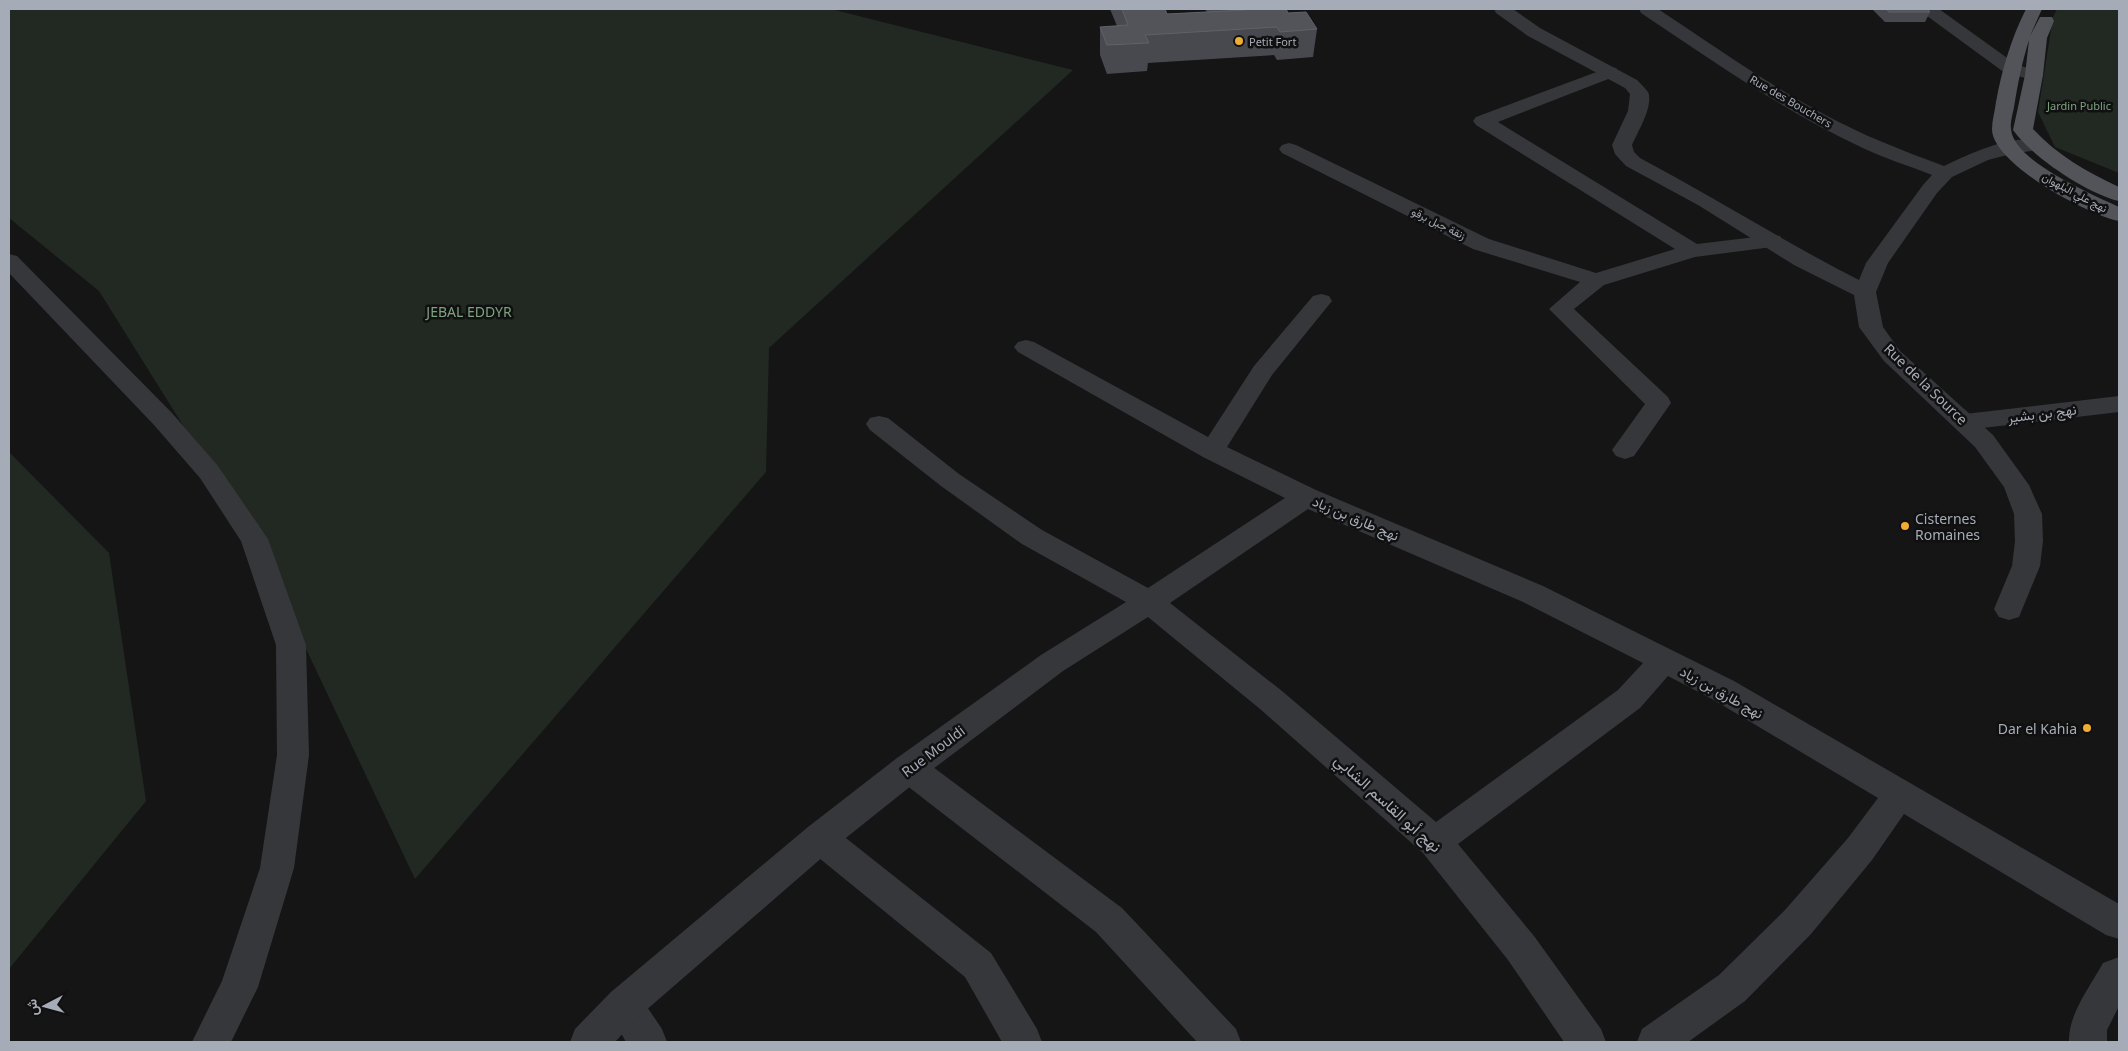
<svg xmlns="http://www.w3.org/2000/svg" width="2128" height="1051" viewBox="0 0 2128 1051" font-family="'Noto Sans',Vazirmatn,sans-serif">
<style>
.green{fill:#212922}
.lines{fill:none;stroke-linecap:round;stroke-linejoin:round}
.pedestrian{fill:#36373b;fill-rule:evenodd}
.minor{fill:#36373b;fill-rule:evenodd}
.tertiary{fill:#36373b;fill-rule:evenodd}
.primary{fill:#52545a;fill-rule:evenodd}
.wall{fill:#48494e}
.building{fill:#525459;stroke:#5f6268}
.poi-dot{fill:#f1ad32;stroke:#101011;stroke-width:2}
.labels{text-anchor:middle;dominant-baseline:central;stroke-width:5;stroke-linejoin:round;paint-order:stroke}
.far-poi-label{font-size:11px;fill:#a6acb7;stroke:#101011;text-anchor:start}
.far-street-label{font-size:11px;fill:#a6acb7;stroke:#101011}
.far-park-label{font-size:11px;fill:#7da27f;stroke:#101011}
.park-label{font-size:14px;fill:#7da27f;stroke:#101011}
.street-label{font-size:14px;fill:#a6acb7;stroke:#101011}
.poi-label{font-size:14px;fill:#a6acb7;stroke:#101011;text-anchor:start}
.near-street-label{font-size:16px;fill:#a6acb7;stroke:#101011}
</style>
<rect width="100%" height="100%" fill="#151516"/>
<path class="green" d="M9,9H831L1073,70L769,348L766,472L415,879L254,539L99,291L9,218Z
M2057,9H2119V173L2055,147L2038,112L2053,17Z
M9,452L109,553L146,801L9,969Z"/>
<g class="lines">
<path class="pedestrian" d="M1610,67L1616,68L1619,72L1616,76L1498,122L1697,244L1772,235L1780,236L1783,241L1780,246L1772,247L1695,257L1604,285L1574,309L1668,397L1671,403L1634,456L1625,459L1616,456L1612,450L1645,404L1549,309L1580,282L1473,249L1282,153L1279,149L1282,145L1289,143L1296,145L1489,239L1596,273L1675,249L1476,125L1473,121L1476,117Z
M2119,396V412L1965,430L1956,428L1952,422L1956,416L1965,414Z
M909,754L921,758L1122,908L1236,1029L1241,1042H1197L1096,932L897,778L893,768L897,758Z
M820,823L832,827L991,953L1037,1029L1042,1042H1002L965,977L808,849L803,838L808,827Z
M624,987L637,992L662,1029L667,1042H626L605,1005L611,992Z"/>
<path class="minor" d="M1494,9H1513L1540,28L1637,80C1641,84 1645,88 1648,92C1654,106 1637,133 1632,145L1634,152L1640,158C1714,197 1784,242 1859,280L1866,263L1923,185L1932,175C1910,166 1886,159 1865,149C1785,112 1713,61 1641,13L1639,9H1658C1729,56 1801,108 1880,141C1901,150 1923,158 1944,166C1971,153 2013,133 2043,141L2046,145L2043,149L2011,154L1988,160L1952,177L1937,193L1888,263L1876,292L1883,327L1900,351L1993,435L2029,485L2042,514L2043,541L2040,566L2019,617L2009,620L1999,617L1994,609L2012,566L2015,541L2014,514L2004,487L1975,447L1884,361L1859,327L1854,295L1794,265L1698,205L1626,166L1615,154L1612,145L1628,111L1630,94L1625,88L1528,36L1496,13Z
M1921,9H1939L2017,65L2040,71L2043,75L2040,79L2034,80L2005,73L1923,13Z
M1321,294L1329,296L1332,301L1272,375L1227,447L1316,490L1543,586L1734,681L2119,904V939L2106,935L1904,814L1872,860L1811,934L1745,1001L1688,1042H1637L1642,1029L1719,975L1785,910L1848,838L1878,798L1712,699L1668,676L1640,708L1458,844L1534,936L1601,1029L1606,1042H1564L1508,960L1423,853L1260,709L1148,617L1063,671L921,778L832,849L637,1018L615,1042H570L575,1029L611,992L808,827L897,758L1041,655L1126,602L1022,544L941,486L870,430L866,424L870,418L879,416L888,418L959,474L1042,530L1148,588L1285,498L1203,457L1018,352L1014,347L1018,342L1026,340L1034,342L1208,437L1254,366L1313,296ZM1308,509L1523,602L1643,663L1618,690L1436,822L1282,691L1170,603Z"/>
<path class="tertiary" d="M9,254L17,256L172,413L218,466L268,539L306,645L309,755L294,868L258,987L231,1042H192L222,981L260,868L277,755L276,645L241,541L200,478L154,425L9,273Z
M2119,957V1006L2107,1030V1042H2069C2068,1014 2090,987 2103,963Z"/>
<path class="primary" d="M2026,9H2042L2030,36L2040,17H2052L2054,21L2047,38L2043,75L2033,129C2057,155 2087,172 2119,187V201C2088,194 2032,157 2013,130L2025,75L2029,40C2022,62 2018,83 2014,107C2013,113 2010,122 2011,129C2013,161 2093,195 2119,207V221C2089,215 1992,164 1992,129C1992,120 1995,111 1996,102C2002,69 2011,39 2026,9Z"/>
</g>
<path class="wall" d="M1110,9H1165L1167,14L1207,12L1205,9H1286L1288,13L1317,29L1313,57L1277,60L1274,55L1148,63L1147,71L1107,74L1100,55V27L1117,26Z
M1872,9H1927L1930,12L1925,22H1885Z"/>
<path class="building" d="M1122,9H1165L1167,14L1246,10V9H1286L1288,13L1306,12L1317,29L1280,32L1277,27L1145,35L1149,43L1107,45L1100,27L1128,25Z
M1886,9H1927L1930,12H1889Z"/>
<g class="poi-dot">
<circle cx="1239" cy="41" r="5"/>
<circle cx="1905" cy="526" r="5"/>
<circle cx="2087" cy="728" r="5"/>
</g>
<g class="labels">
<g class="far-poi-label">
<text x="1249" y="41">Petit Fort</text>
</g>
<g class="far-street-label">
<text transform="translate(1791 101) rotate(30)">Rue des Bouchers</text>
<text transform="translate(2075 192) rotate(28)">نهج علي البلهوان</text>
<text transform="translate(1439 223) rotate(26)">زنقة جبل برقو</text>
</g>
<g class="far-park-label">
<text x="2079" y="105">Jardin Public</text>
</g>
<g class="park-label">
<text x="469" y="311">JEBAL EDDYR</text>
</g>
<g class="street-label">
<text transform="translate(1926 384) rotate(44)">Rue de la Source</text>
<text transform="translate(2042 413) rotate(-7)">نهج بن بشير</text>
<text transform="translate(1356 518) rotate(23)">نهج طارق بن زياد</text>
<text transform="translate(1722 692) rotate(29)">نهج طارق بن زياد</text>
<text transform="translate(933 751) rotate(-37)">Rue Mouldi</text>
</g>
<g class="poi-label">
<text x="1915" y="518">Cisternes<tspan x="1915" dy="16">Romaines</tspan></text>
<text x="2077" y="728" text-anchor="end">Dar el Kahia</text>
</g>
<g class="near-street-label">
<text transform="translate(1388 803) rotate(42)">نهج أبو القاسم الشابي</text>
</g>
</g>
<rect width="2128" height="1051" fill="none" stroke="#a6acb7" stroke-width="20"/>
<g transform="translate(45 1006) rotate(264)" stroke="#101011" stroke-width="4" paint-order="stroke">
<path d="M0-4L9 19L0 12L-9 19Z" fill="#a6acb7"/>
<text y="-8" font-size="14" font-weight="bold" text-anchor="middle" fill="#a6acb7">ش</text>
</g>
</svg>
